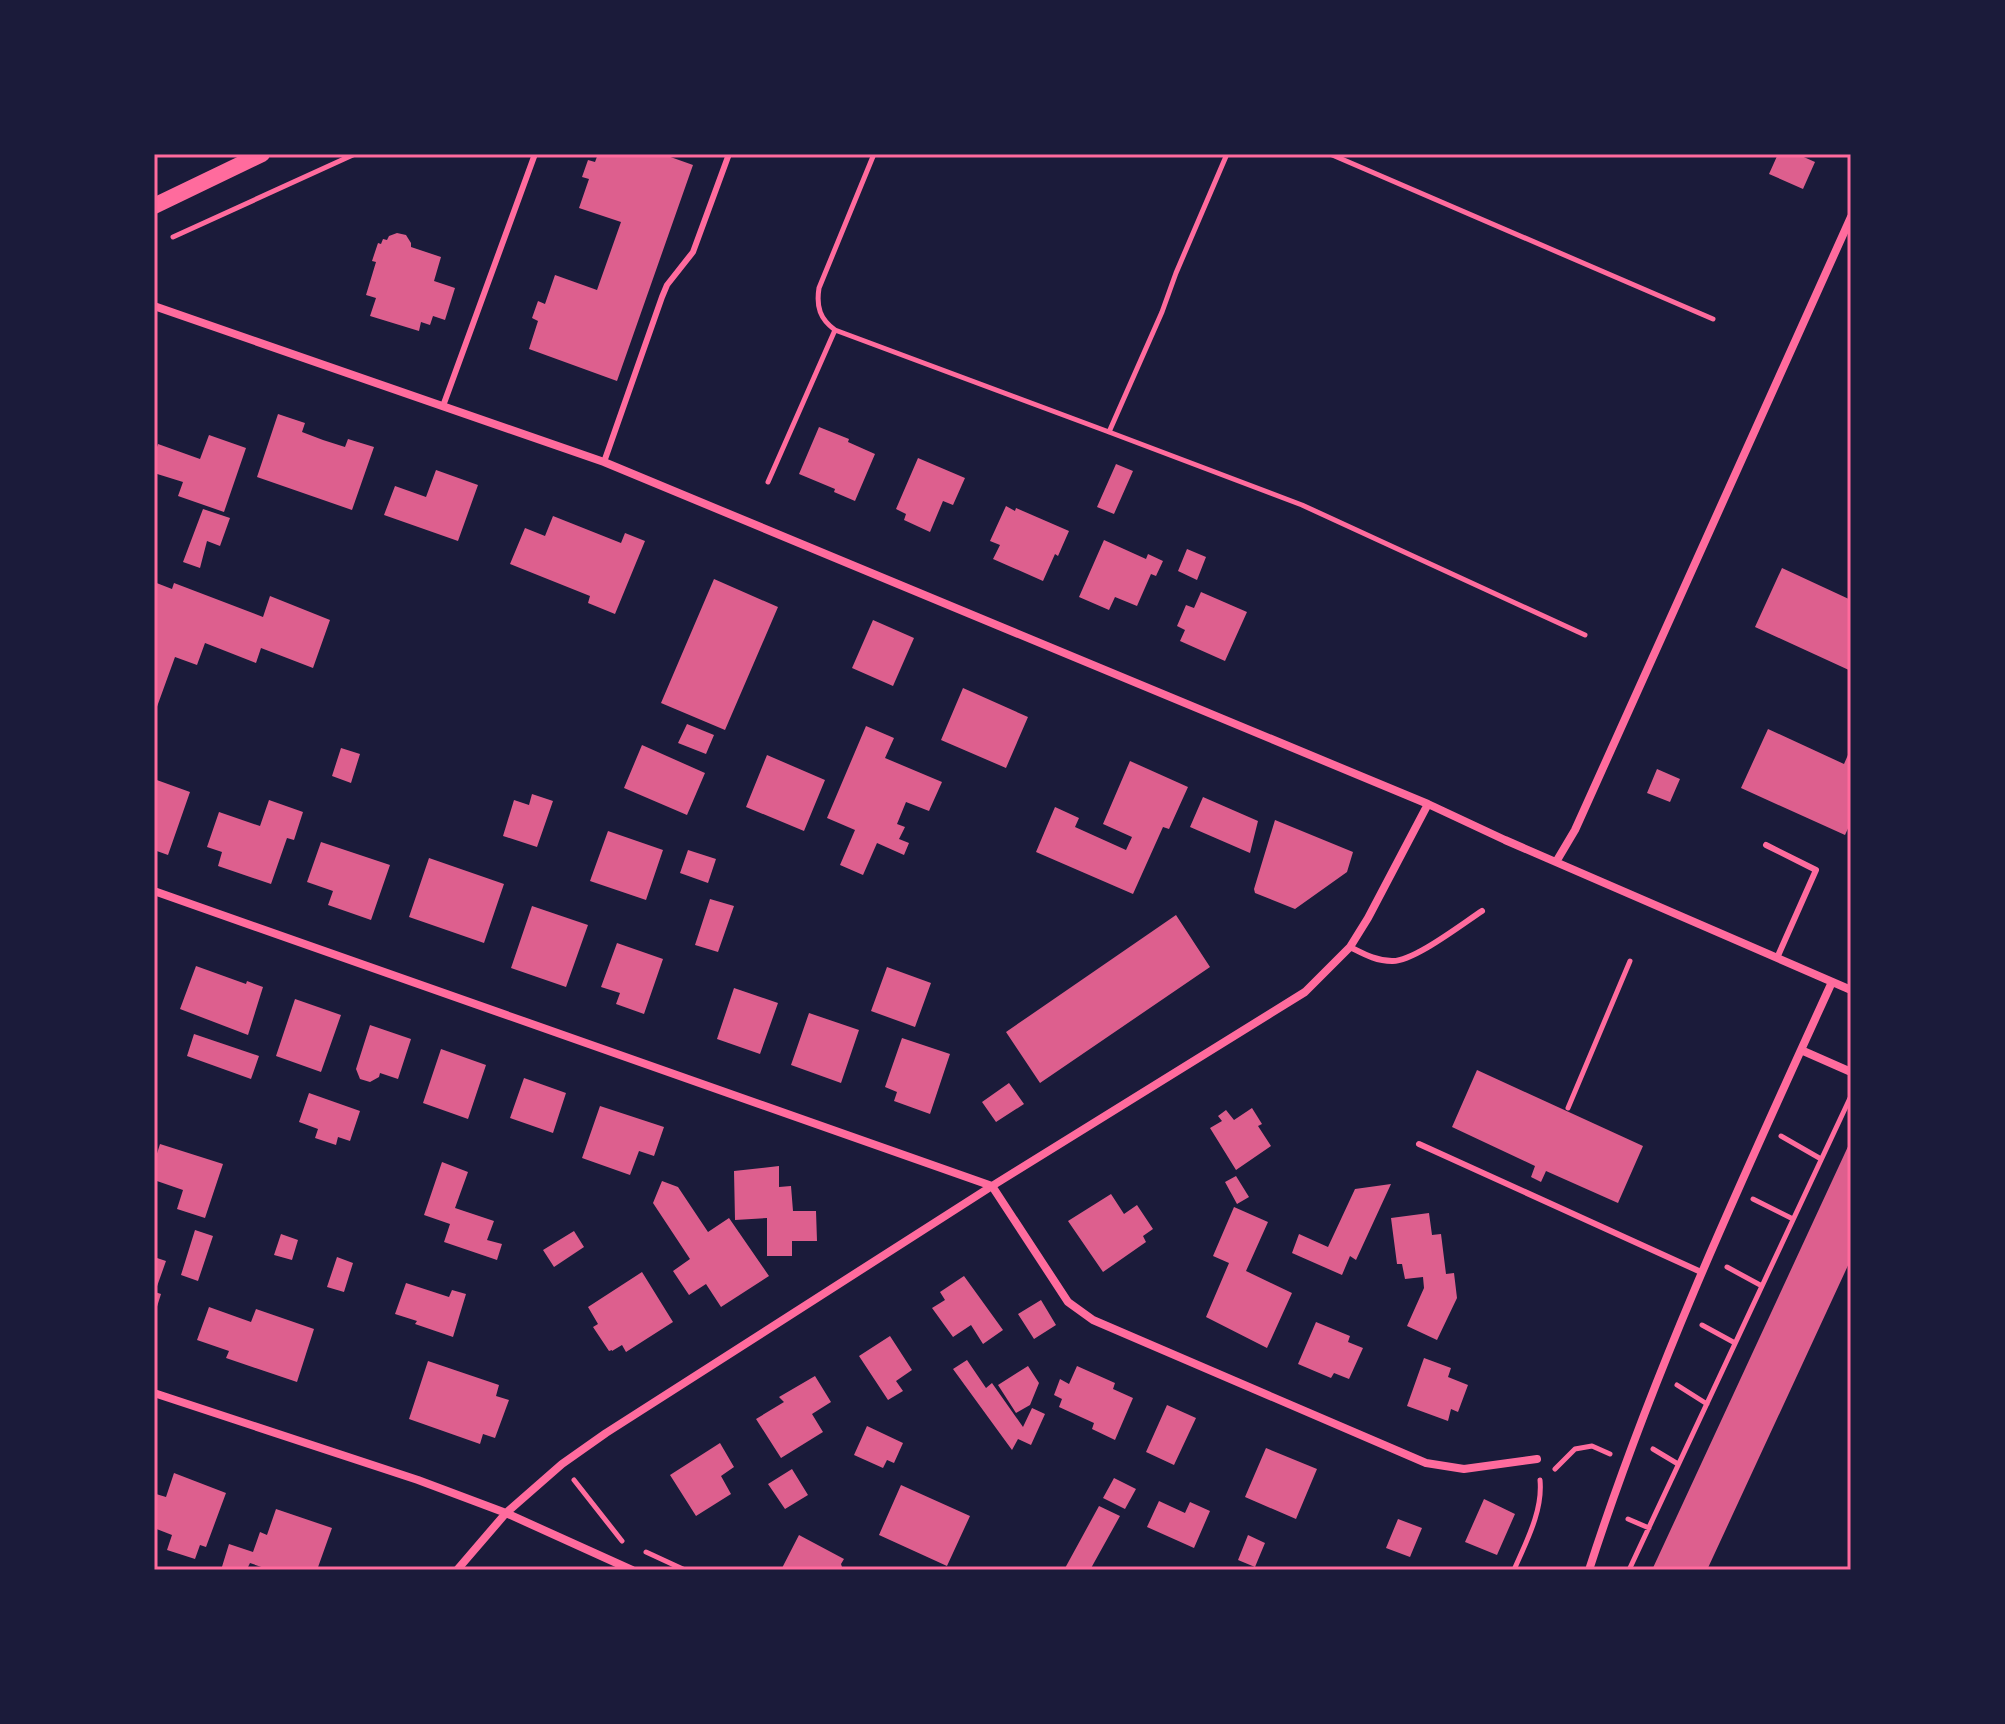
<svg xmlns="http://www.w3.org/2000/svg" width="2005" height="1724" viewBox="0 0 2005 1724" font-family="Lato,sans-serif">
<style>
.building{fill:#dd5f8e}
.lines{fill:none;stroke-linecap:round;stroke-linejoin:round}
.path{stroke:#ff6b9d;stroke-width:5}
.service{stroke:#ff6b9d;stroke-width:6}
.minor{stroke:#ff6b9d;stroke-width:8}
.secondary{stroke:#ff6b9d;stroke-width:16}
.neatline{fill:none;stroke:#ff6b9d;stroke-width:3}
</style>
<rect width="100%" height="100%" fill="#1b1b3a"/>
<path class="building" d="M598,154H662L693,165L617,381L529,349L538,321L532,318L538,301L545,304L555,275L597,290L621,222L579,208L589,179L582,177L588,160L595,162Z
M1778,154H1797L1815,162L1803,189L1769,174Z
M397,233L406,235L411,243V247L441,257L434,281L455,288L445,320L433,316L430,325L421,322L419,331L370,316L376,298L366,295L376,262L372,261L378,243L381,244L383,239L387,240L389,236Z
M278,414L305,423L302,432L323,440L345,447L348,439L374,447L352,510L257,477Z
M819,427L849,439L848,442L875,454L855,501L834,492L835,489L799,474Z
M209,435L246,448L224,512L178,496L183,482L154,473V456L158,444L200,459Z
M918,458L965,478L953,505L943,501L930,532L904,520L906,514L896,509Z
M1116,464L1133,471L1114,514L1097,507Z
M436,470L478,485L458,541L384,515L395,486L426,497Z
M1006,506L1015,511L1016,508L1069,531L1058,556L1055,554L1043,581L993,559L1000,545L990,541Z
M203,509L230,518L220,546L207,541L200,568L183,562Z
M553,516L621,543L625,533L645,541L615,614L588,603L590,596L510,564L525,528L545,536Z
M1104,540L1146,559L1148,554L1163,561L1156,576L1151,574L1137,606L1115,597L1109,610L1079,597Z
M1187,549L1206,557L1197,580L1178,571Z
M1782,568L1851,600V671L1755,627Z
M714,579L778,607L725,730L661,703Z
M154,582L172,589L174,583L263,617L270,596L330,620L313,668L261,648L256,663L205,643L197,665L175,657L154,715Z
M1201,592L1247,612L1225,661L1180,641L1185,630L1177,626L1186,605L1194,608Z
M873,620L914,638L893,686L852,668Z
M963,688L1028,717L1006,768L941,740Z
M687,724L714,735L706,754L678,743Z
M866,726L894,738L885,758L942,782L929,811L906,802L897,824L905,827L899,839L909,843L904,855L877,843L863,875L840,865L855,830L827,818Z
M1768,729L1844,764L1851,748V822L1845,835L1741,788Z
M642,745L705,773L687,815L624,788Z
M341,748L360,754L351,783L332,776Z
M767,755L825,780L804,831L746,807Z
M1130,761L1188,787L1169,829L1163,827L1133,894L1036,852L1055,807L1079,818L1075,827L1126,850L1132,837L1103,824Z
M1657,769L1680,779L1670,802L1647,793Z
M154,779L190,792L168,855L154,850Z
M532,794L553,801L537,847L503,836L514,800L529,805Z
M1203,797L1258,821L1250,853L1190,827Z
M269,800L303,812L294,840L287,838L271,884L218,866L222,852L207,847L219,812L260,826Z
M1275,820L1353,852L1347,872L1295,909L1255,893L1254,889Z
M608,831L663,850L646,900L590,881Z
M321,842L390,865L371,920L328,905L333,891L307,882Z
M688,850L716,859L708,883L680,873Z
M429,858L504,884L484,943L409,917Z
M710,899L734,906L718,952L695,945Z
M532,906L588,925L566,987L511,968Z
M1176,915L1210,967L1040,1083L1006,1032Z
M617,943L663,959L644,1014L616,1004L620,993L601,987Z
M196,966L246,984L247,981L263,987L248,1035L180,1009Z
M887,967L931,983L915,1027L871,1011Z
M734,988L778,1003L760,1054L717,1039Z
M295,999L341,1015L321,1072L276,1056Z
M809,1013L859,1030L841,1083L791,1065Z
M370,1025L411,1039L398,1079L380,1073L379,1077L370,1082L360,1079L356,1069Z
M194,1034L259,1056L251,1079L187,1056Z
M902,1038L950,1054L930,1114L894,1101L897,1092L885,1087Z
M441,1049L486,1065L468,1119L423,1103Z
M1477,1070L1643,1146L1618,1203L1546,1171L1541,1182L1531,1177L1535,1166L1452,1127Z
M524,1078L566,1093L553,1133L510,1118Z
M1009,1083L1024,1104L996,1122L982,1102Z
M309,1093L360,1111L350,1141L338,1137L336,1145L315,1138L318,1129L299,1122Z
M600,1106L664,1127L654,1156L639,1151L630,1175L582,1158Z
M1252,1108L1262,1124L1258,1126L1271,1146L1236,1170L1210,1128L1222,1121L1218,1116L1226,1110L1234,1120Z
M1851,1140V1259L1707,1570H1652Z
M160,1144L223,1164L205,1218L177,1209L183,1190L154,1180V1163Z
M442,1162L468,1172L455,1208L494,1221L487,1240L502,1244L497,1260L444,1242L450,1224L424,1215Z
M779,1166V1187L791,1186L793,1211H816L817,1241H792V1256H767V1218L735,1220L734,1171Z
M1236,1176L1249,1197L1237,1204L1225,1182Z
M662,1181L678,1187L708,1232L729,1218L769,1276L721,1307L706,1284L689,1295L673,1271L690,1259L653,1203Z
M1391,1184L1356,1260L1350,1256L1342,1275L1292,1253L1299,1234L1328,1247L1355,1189Z
M1111,1194L1124,1214L1137,1205L1153,1229L1143,1236L1146,1242L1103,1272L1068,1221Z
M1234,1207L1268,1222L1246,1271L1292,1293L1267,1348L1206,1317L1229,1263L1213,1256Z
M1429,1213L1432,1235L1441,1234L1446,1274L1454,1273L1457,1298L1437,1340L1407,1326L1424,1288L1423,1277L1405,1279L1402,1264H1397L1391,1218Z
M195,1230L213,1236L198,1281L181,1275Z
M574,1231L584,1247L554,1267L543,1250Z
M281,1234L298,1240L292,1260L274,1255Z
M154,1257L166,1261L155,1292L161,1294L155,1313Z
M337,1257L353,1263L344,1292L327,1287Z
M642,1272L673,1322L626,1352L622,1345L612,1351V1350L609,1351L593,1327L598,1324L588,1307Z
M964,1276L1003,1330L983,1344L971,1325L953,1337L932,1308L945,1300L940,1292Z
M406,1283L449,1297L452,1290L466,1294L453,1337L415,1324L417,1321L395,1314Z
M1041,1300L1056,1325L1034,1339L1018,1314Z
M209,1307L251,1322L256,1309L314,1329L297,1382L226,1358L229,1351L197,1340Z
M1316,1322L1350,1336L1348,1342L1363,1348L1349,1379L1334,1373L1331,1378L1298,1364Z
M890,1336L912,1370L896,1381L903,1391L888,1400L859,1356Z
M1424,1358L1451,1368L1448,1377L1468,1385L1458,1412L1451,1409L1448,1421L1407,1406Z
M967,1360L986,1388L992,1383L1023,1427L1032,1408L1045,1414L1031,1445L1018,1439L1012,1450L953,1369Z
M428,1361L499,1385L496,1396L509,1400L495,1438L483,1434L480,1444L409,1419Z
M1028,1366L1039,1383L1030,1405L1016,1413L998,1385Z
M1077,1366L1115,1383L1113,1389L1133,1398L1115,1440L1092,1429L1094,1423L1059,1407L1062,1399L1054,1395L1060,1379L1069,1384Z
M815,1376L831,1402L812,1414L823,1432L781,1458L756,1419L784,1402L779,1397Z
M1167,1405L1196,1418L1174,1465L1146,1452Z
M867,1426L903,1443L894,1463L887,1460L883,1468L854,1455Z
M720,1443L734,1467L721,1476L731,1494L696,1516L670,1475Z
M1266,1448L1317,1469L1296,1519L1245,1497Z
M792,1469L808,1495L785,1509L768,1484Z
M174,1473L226,1493L206,1547L200,1545L195,1559L167,1550L172,1535L154,1528V1499L156,1494L166,1497Z
M1114,1478L1136,1489L1125,1509L1103,1498Z
M901,1485L970,1516L947,1566L879,1535Z
M1484,1499L1515,1514L1497,1555L1465,1542Z
M1159,1501L1185,1513L1190,1502L1210,1511L1194,1548L1147,1527Z
M1099,1506L1120,1516L1090,1570H1064Z
M276,1509L332,1528L317,1570H270L250,1563L248,1567L257,1570H221L229,1544L253,1552L260,1532L267,1535Z
M1398,1519L1422,1528L1410,1557L1386,1548Z
M799,1535L844,1559L841,1564L843,1570H781Z
M1248,1535L1265,1543L1255,1567L1238,1560Z"/>
<g class="lines">
<path class="path" d="M1330,154L1713,319
M173,237L355,154
M835,330C820,319 816,307 819,288L874,154
M1109,432L1162,312L1176,273L1227,154
M768,482L835,330L1109,432L1302,505L1585,635
M1568,1108L1630,961
M1781,1136L1821,1159
M1753,1199L1793,1219
M1727,1267L1762,1286
M1702,1325L1735,1343
M1677,1385L1707,1404
M1653,1449L1678,1464
M1555,1469L1575,1449L1592,1446L1610,1454
M574,1480L622,1541
M1628,1519L1649,1528
M646,1552L685,1570
M1514,1570C1526,1542 1543,1511 1540,1480
M1629,1570L1851,1096"/>
<path class="service" d="M443,406L535,154
M604,462L662,297L667,285L693,252L729,154
M1766,845L1816,870L1777,958
M1350,947C1364,954 1376,961 1392,961C1413,962 1462,924 1482,911
M1419,1144L1701,1272"/>
<path class="minor" d="M154,306L604,462L1428,804L1505,840L1851,990
M1556,862L1575,830L1851,217
M154,891L992,1186L1068,1302L1093,1320L1426,1463L1464,1469L1537,1459
M1801,1050L1851,1072
M154,1393L418,1480L506,1513L632,1570
M457,1570L506,1513L562,1464L606,1433L992,1186L1305,992L1350,947L1368,918L1428,804
M1589,1570C1654,1368 1744,1175 1832,982"/>
<path class="secondary" d="M154,206L262,154"/>
</g>
<rect width="2005" height="1724" fill="none" stroke="#1b1b3a" stroke-width="312"/>
<rect x="156" y="156" width="1693" height="1412" class="neatline"/>
</svg>
